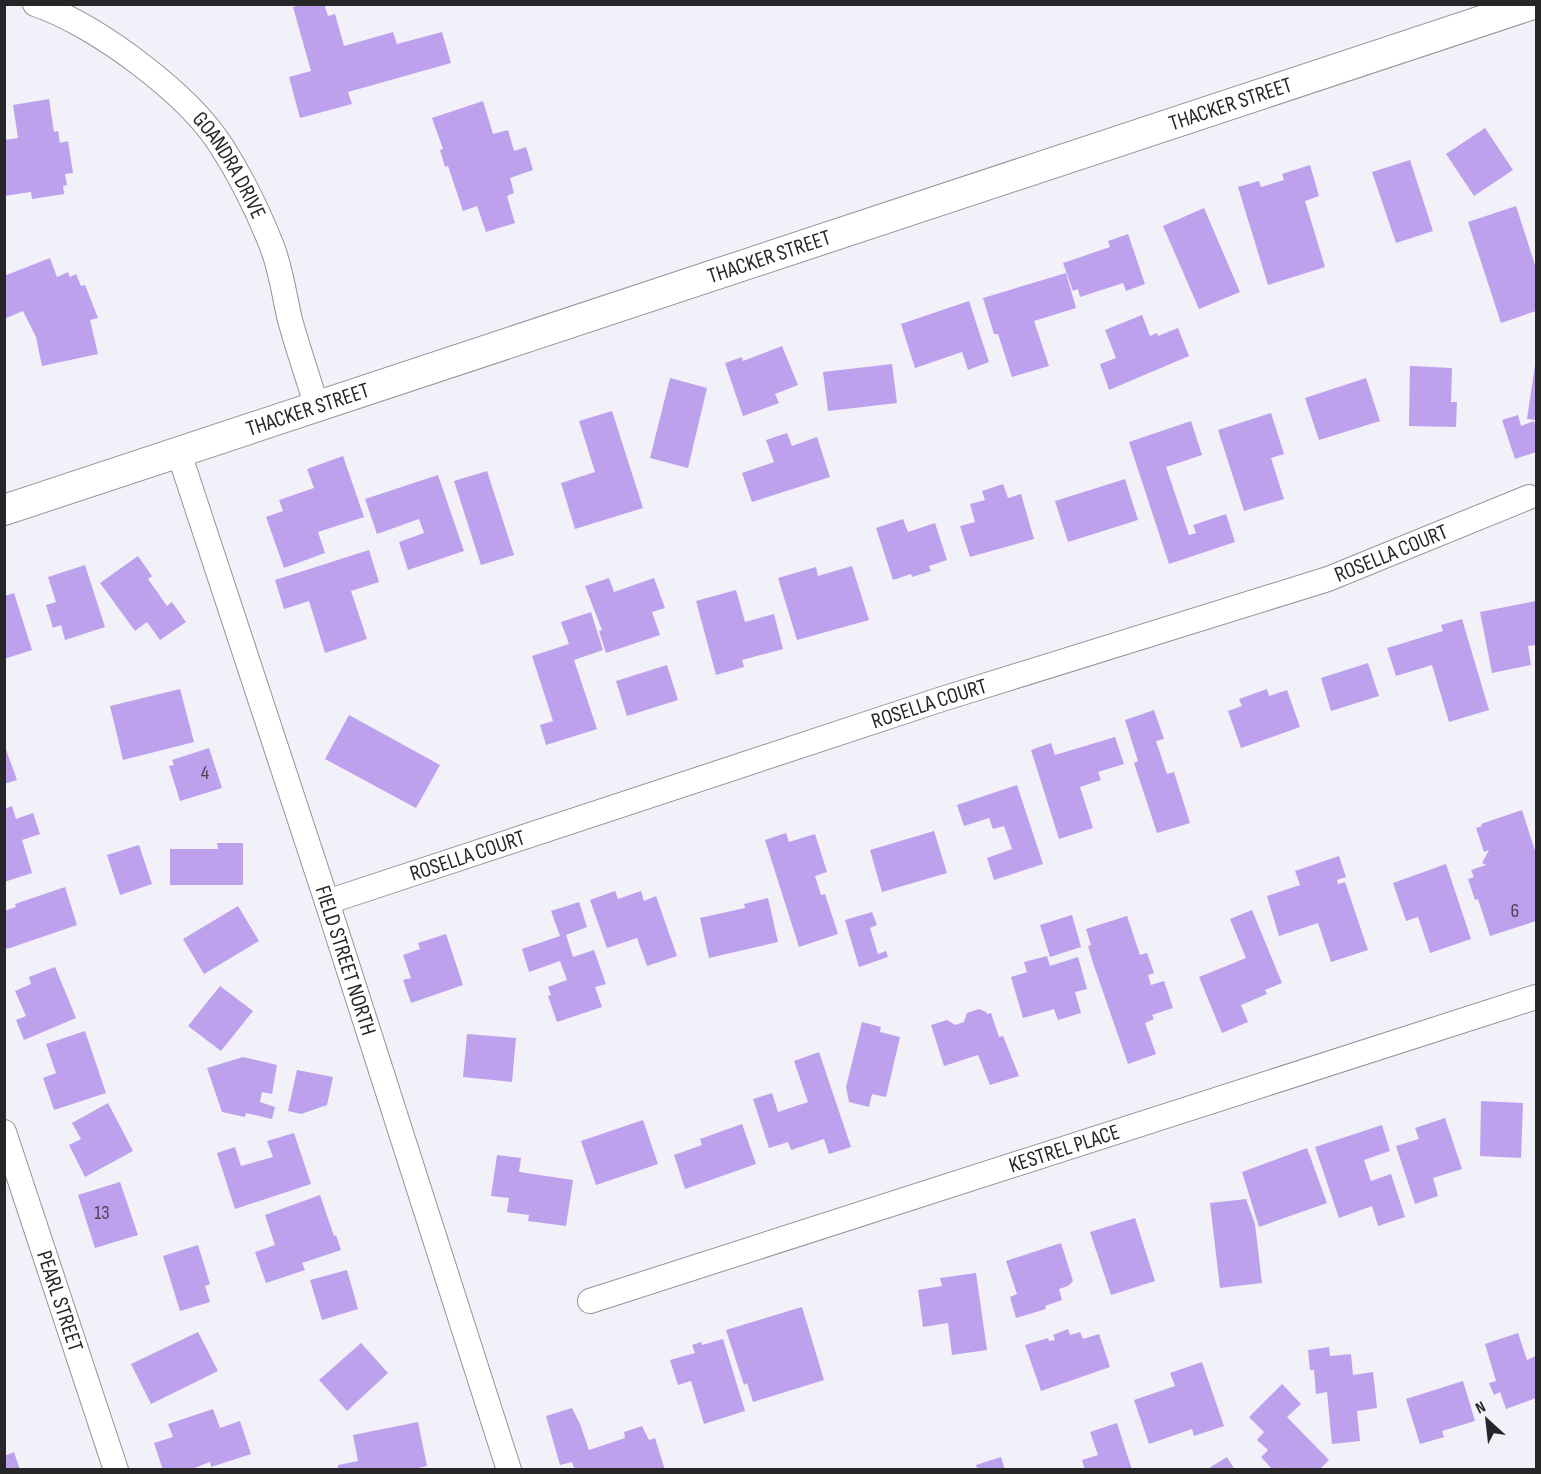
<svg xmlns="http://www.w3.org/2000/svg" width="1541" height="1474" viewBox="0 0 1541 1474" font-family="'Sofia Sans Condensed',sans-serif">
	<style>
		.building { fill: #bea1ed }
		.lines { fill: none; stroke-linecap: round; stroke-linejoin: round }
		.minor-casing { stroke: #96939a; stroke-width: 26 }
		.tertiary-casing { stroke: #96939a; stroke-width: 32 }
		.minor { stroke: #fff; stroke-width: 24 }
		.tertiary { stroke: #fff; stroke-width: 30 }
		.labels { text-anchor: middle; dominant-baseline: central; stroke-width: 4.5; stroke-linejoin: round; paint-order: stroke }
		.number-label { font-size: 20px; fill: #4c4459 }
		.street-label { font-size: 22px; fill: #262528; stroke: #f2f0f8 }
	</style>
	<rect width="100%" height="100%" fill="#f2f0f8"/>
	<!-- building -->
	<path class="building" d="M304,4H324L328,16L335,14L344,46L393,32L397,44L442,32L451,63L348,92L352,104L300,118L289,77L311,71L293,7Z
		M49,99L54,132L58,131L60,143L68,141L73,173L65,174L67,185L63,186L64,194L32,199L31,192L4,196V140L18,138L13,105Z
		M483,101L493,134L508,130L514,151L526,147L533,170L510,178L514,193L507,196L515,223L486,232L477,206L463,211L448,166L445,167L440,150L443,149L432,118Z
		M1485,128L1513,170L1474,196L1446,154Z
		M1410,160L1433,231L1396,243L1372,172Z
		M1310,165L1319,196L1305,201L1325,267L1268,285L1238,187L1259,181L1261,187L1284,180L1282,174Z
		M1516,206L1536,268V311L1501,323L1468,222Z
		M1204,208L1240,292L1199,309L1163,226Z
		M1128,234L1145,284L1126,291L1123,283L1080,297L1078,289L1073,291L1063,263L1110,247L1108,241Z
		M50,258L57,277L68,272L70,277L76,274L81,286L85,285L98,318L90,320L98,354L42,366L36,337L23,311L4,319V276Z
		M1066,273L1076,308L1034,321L1049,366L1012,377L998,334H994L983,298Z
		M969,301L989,362L968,370L962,352L915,368L901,324Z
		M1142,315L1150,336L1157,333L1158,336L1178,328L1189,356L1109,390L1100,364L1116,358L1105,330Z
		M782,346L798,385L775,394L779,403L743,416L725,363L742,357L743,361Z
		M892,364L897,403L828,411L823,372Z
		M1535,365L1536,366V420L1527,419Z
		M1410,366L1452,368L1451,402H1457L1456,427L1409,426Z
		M670,378L707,388L688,468L650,458Z
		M1366,378L1380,421L1319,440L1305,398Z
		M612,411L643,508L575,529L561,483L595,472L579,421Z
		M1271,413L1284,454L1271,458L1284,499L1244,511L1218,430Z
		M1518,415L1521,426L1534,421L1536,429V452L1515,459L1502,420Z
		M1191,421L1202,455L1166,467L1189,535L1196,533L1193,525L1226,514L1235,542L1169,564L1129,442Z
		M787,433L792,446L817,437L830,477L752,502L742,473L774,462L766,440Z
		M343,456L364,517L318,532L325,553L284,568L266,517L283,511L279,500L314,488L307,469Z
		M487,471L514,555L481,565L454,481Z
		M438,475L464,551L408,570L399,542L424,533L419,519L377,534L365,499Z
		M1125,479L1138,520L1068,542L1055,501Z
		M1003,484L1008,498L1021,494L1034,539L970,557L960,526L975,522L970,504L985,500L982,491Z
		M903,519L908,532L935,523L947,560L929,566L931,571L912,577L911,574L893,580L876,528Z
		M369,550L379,582L351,591L367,639L325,653L309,601L284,609L275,580Z
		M138,556L152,576L148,579L167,606L172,602L186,622L160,640L147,622L135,631L100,583Z
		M85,565L105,627L65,640L61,625L53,628L46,605L56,602L48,577Z
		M852,566L869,620L797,640L778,578L816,567L818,576Z
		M609,578L614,592L654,578L665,608L652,612L660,635L606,653L599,631L602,630L585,586Z
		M736,590L745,622L774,614L783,649L742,660L744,667L716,675L696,601Z
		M14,593L32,650L4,659V596Z
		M1536,601V645L1528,646L1531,665L1492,673L1480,612Z
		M591,612L603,650L574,660L597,729L546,745L540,725L553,721L532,656L569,644L561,622Z
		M1462,619L1489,710L1449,722L1432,665L1396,676L1387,648L1443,631L1441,625Z
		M1368,663L1379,696L1331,711L1321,678Z
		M667,665L678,700L627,716L616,681Z
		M180,689L194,742L123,760L110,706Z
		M1267,689L1269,696L1287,690L1300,727L1241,748L1228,711L1242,706L1239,699Z
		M1154,710L1164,739L1156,741L1167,774L1174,772L1190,823L1157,833L1134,763L1138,761L1125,720Z
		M349,715L440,765L416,808L325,759Z
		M1115,737L1124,764L1098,772L1101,780L1080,787L1093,828L1059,839L1031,750L1051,743L1055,755Z
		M4,744L17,780L4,784Z
		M209,748L222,788L180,801L169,766L174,765L172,760Z
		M1017,785L1043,864L994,880L987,858L1012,849L1004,826L993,829L989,818L964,826L957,805Z
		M12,806L16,819L33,813L40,834L22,840L32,873L4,882V809Z
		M1522,810L1536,854V921L1490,936L1478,899L1475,900L1468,879L1474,877L1471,870L1486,865L1482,863L1489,850L1484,852L1476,828L1482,826L1481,824Z
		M934,831L947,873L882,892L870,850Z
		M786,833L789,842L815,834L827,872L815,876L821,895L825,894L838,934L799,947L765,840Z
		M217,843H243V885H170V849H218Z
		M139,845L152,884L120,895L107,855Z
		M1339,856L1346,877L1337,880L1338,884L1345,882L1368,950L1331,962L1318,923L1279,936L1267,896L1300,885L1295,871Z
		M1446,864L1471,939L1430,953L1418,917L1406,921L1393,883Z
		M65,887L77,925L7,949L4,941V911L16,907L15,904Z
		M615,891L618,899L641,891L644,901L656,896L677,956L647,966L637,938L607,948L590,900Z
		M768,898L778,942L709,958L700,918L745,908L744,904Z
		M579,902L587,927L566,935L573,957L594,950L606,984L595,987L602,1007L557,1022L548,996L551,995L548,987L567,980L560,961L529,972L522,949L560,936L551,911Z
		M238,906L259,941L204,974L183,939Z
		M1252,910L1282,983L1265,990L1267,994L1241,1005L1248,1022L1222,1033L1199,977L1246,958L1230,919Z
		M872,912L877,925L870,928L878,954L886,951L888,957L859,967L845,920Z
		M1072,915L1081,947L1050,957L1040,925Z
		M1127,916L1140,955L1147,953L1154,973L1148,975L1151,985L1164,981L1173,1008L1152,1015L1154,1019L1145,1023L1156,1054L1128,1064L1093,963L1088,946L1091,945L1086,929Z
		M446,934L463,985L411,1003L403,980L411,978L403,955L420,949L418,943Z
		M1047,956L1050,966L1078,957L1087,989L1075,992L1081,1013L1058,1020L1054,1009L1023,1018L1011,977L1027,972L1024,962Z
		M55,967L76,1018L24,1040L16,1020L26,1016L15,991L31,984L29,977Z
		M220,986L253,1011L221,1051L188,1026Z
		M979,1009L986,1012L987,1014L991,1013L999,1037L1003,1036L1019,1076L990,1085L978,1055L944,1066L931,1025L947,1020L955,1025L964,1022L967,1013Z
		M862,1022L881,1027L880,1032L900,1037L886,1097L872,1094L869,1107L849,1102L846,1087Z
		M85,1031L106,1093L54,1110L43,1078L56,1073L46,1044Z
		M467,1034L516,1038L512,1082L463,1077Z
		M819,1052L851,1147L829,1154L824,1139L791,1150L788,1142L769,1148L753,1099L772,1093L778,1112L808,1102L794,1061Z
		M243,1057L277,1065L272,1094L262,1092L260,1102L275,1107L272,1119L246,1113L245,1117L222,1112L207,1068Z
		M297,1070L333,1077L327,1105L301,1114L288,1111Z
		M1481,1101L1523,1103L1521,1158L1480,1156Z
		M108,1103L133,1151L85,1177L69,1145L81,1139L72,1123Z
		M1445,1118L1462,1169L1433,1178L1438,1196L1415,1204L1396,1146L1419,1139L1415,1128Z
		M643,1120L658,1164L596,1185L581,1141Z
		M742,1124L756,1164L685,1189L674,1155L702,1145L700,1139Z
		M1382,1125L1390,1151L1364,1160L1371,1181L1391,1174L1405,1217L1378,1226L1372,1206L1339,1218L1315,1147Z
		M294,1133L311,1184L235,1209L217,1153L235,1147L241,1166L273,1157L267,1141Z
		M1307,1148L1327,1203L1259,1227L1242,1172Z
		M497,1155L521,1158L519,1172L573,1180L566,1226L528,1221L529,1215L507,1212L509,1198L491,1196Z
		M120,1182L138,1235L95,1248L78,1195Z
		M320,1195L334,1236L336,1235L341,1250L302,1263L305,1270L266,1283L255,1252L275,1245L265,1215Z
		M1246,1199L1255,1224L1262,1283L1220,1288L1210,1203Z
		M1135,1218L1155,1281L1111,1295L1090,1232Z
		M1061,1243L1073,1281L1068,1286L1059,1289L1062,1300L1045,1306L1046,1309L1016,1318L1010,1297L1017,1294L1006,1261Z
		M198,1245L210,1284L205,1286L210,1302L180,1311L163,1256Z
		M347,1270L358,1309L322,1320L310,1280Z
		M976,1273L987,1350L952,1355L948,1323L923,1327L918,1290L942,1286L940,1278Z
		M802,1307L824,1380L753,1402L747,1383L744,1385L726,1330Z
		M1068,1329L1070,1335L1080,1332L1083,1339L1099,1334L1110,1367L1041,1391L1025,1345L1048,1338L1049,1341L1055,1340L1053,1335Z
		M198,1332L218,1371L151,1404L131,1364Z
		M1518,1333L1527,1360L1536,1356V1398L1506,1409L1500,1392L1494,1395L1489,1383L1496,1381L1485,1344Z
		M723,1339L745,1411L704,1424L691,1381L678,1385L670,1360L695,1353L692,1345L701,1342L702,1345Z
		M361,1343L388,1373L347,1411L319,1380Z
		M1329,1347L1330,1356L1351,1354L1353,1375L1373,1372L1377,1408L1357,1411L1360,1441L1332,1444L1327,1392L1316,1394L1314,1370H1310L1308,1350Z
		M1202,1362L1224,1426L1194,1436L1192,1429L1149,1444L1134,1400L1175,1386L1170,1373Z
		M1463,1381L1475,1421L1442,1431L1444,1437L1420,1444L1406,1399Z
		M1282,1384L1301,1404L1287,1417L1329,1460L1319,1470H1285L1283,1467L1281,1470H1273L1261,1457L1268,1450L1257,1440L1264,1432L1249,1417Z
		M572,1408L580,1424L589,1450L625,1438L624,1432L642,1426L649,1440L655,1438L665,1470H575L572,1462L560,1465L546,1416Z
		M213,1409L220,1428L240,1421L251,1454L211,1467L210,1462L189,1470H163L154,1443L173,1437L168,1424Z
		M418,1422L427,1466L409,1470H338V1465L358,1461L353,1435Z
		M1117,1423L1132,1470H1085L1082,1460L1098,1455L1090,1432Z
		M14,1452L20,1470H4V1456Z
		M1001,1457L1005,1470H978L976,1465Z
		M1227,1457L1235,1470H1206Z"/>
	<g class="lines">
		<!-- minor casing -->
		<g class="minor-casing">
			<g id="minor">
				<path id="s1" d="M35,4C95,24 188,93 222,147C241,177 258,211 271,244C281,268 284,295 290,320C298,349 308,378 317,407"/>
				<path id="s2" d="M179,453L327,902L509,1470"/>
				<path id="s3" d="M327,902L939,700L1328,579L1529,497"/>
				<path id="s4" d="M4,1132L116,1470"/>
				<path id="s5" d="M590,1301L1536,997"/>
			</g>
		</g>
		<!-- tertiary casing -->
		<g class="tertiary-casing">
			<g id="tertiary">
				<path id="s6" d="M4,510L1533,4"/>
			</g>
		</g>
		<!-- minor -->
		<use href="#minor" class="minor"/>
		<!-- tertiary -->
		<use href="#tertiary" class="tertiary"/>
	</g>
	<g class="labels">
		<!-- number labels -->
		<g class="number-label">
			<text x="205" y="773">4</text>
			<text x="1515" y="911">6</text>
			<text x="102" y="1213">13</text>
		</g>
		<!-- street labels -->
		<g class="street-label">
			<text stroke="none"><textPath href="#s6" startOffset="1292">THACKER STREET</textPath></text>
			<text stroke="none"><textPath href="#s1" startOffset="258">GOANDRA DRIVE</textPath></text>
			<text stroke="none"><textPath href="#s6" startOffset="806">THACKER STREET</textPath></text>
			<text stroke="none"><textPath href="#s6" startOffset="320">THACKER STREET</textPath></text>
			<text stroke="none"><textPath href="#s3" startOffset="1120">ROSELLA COURT</textPath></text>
			<text stroke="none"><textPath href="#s3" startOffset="634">ROSELLA COURT</textPath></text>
			<text stroke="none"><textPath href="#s3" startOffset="148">ROSELLA COURT</textPath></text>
			<text stroke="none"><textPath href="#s2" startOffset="534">FIELD STREET NORTH</textPath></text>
			<text stroke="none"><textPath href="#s5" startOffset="498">KESTREL PLACE</textPath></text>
			<text stroke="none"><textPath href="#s4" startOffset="178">PEARL STREET</textPath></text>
		</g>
	</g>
	<!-- border -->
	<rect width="1541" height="1474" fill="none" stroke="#262528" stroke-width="12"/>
	<!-- north arrow -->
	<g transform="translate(1487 1420) rotate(333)" stroke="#f2f0f8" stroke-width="4.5" paint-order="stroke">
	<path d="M0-4.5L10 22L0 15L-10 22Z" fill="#262528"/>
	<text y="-9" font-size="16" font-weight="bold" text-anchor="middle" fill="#262528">N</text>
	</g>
</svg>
